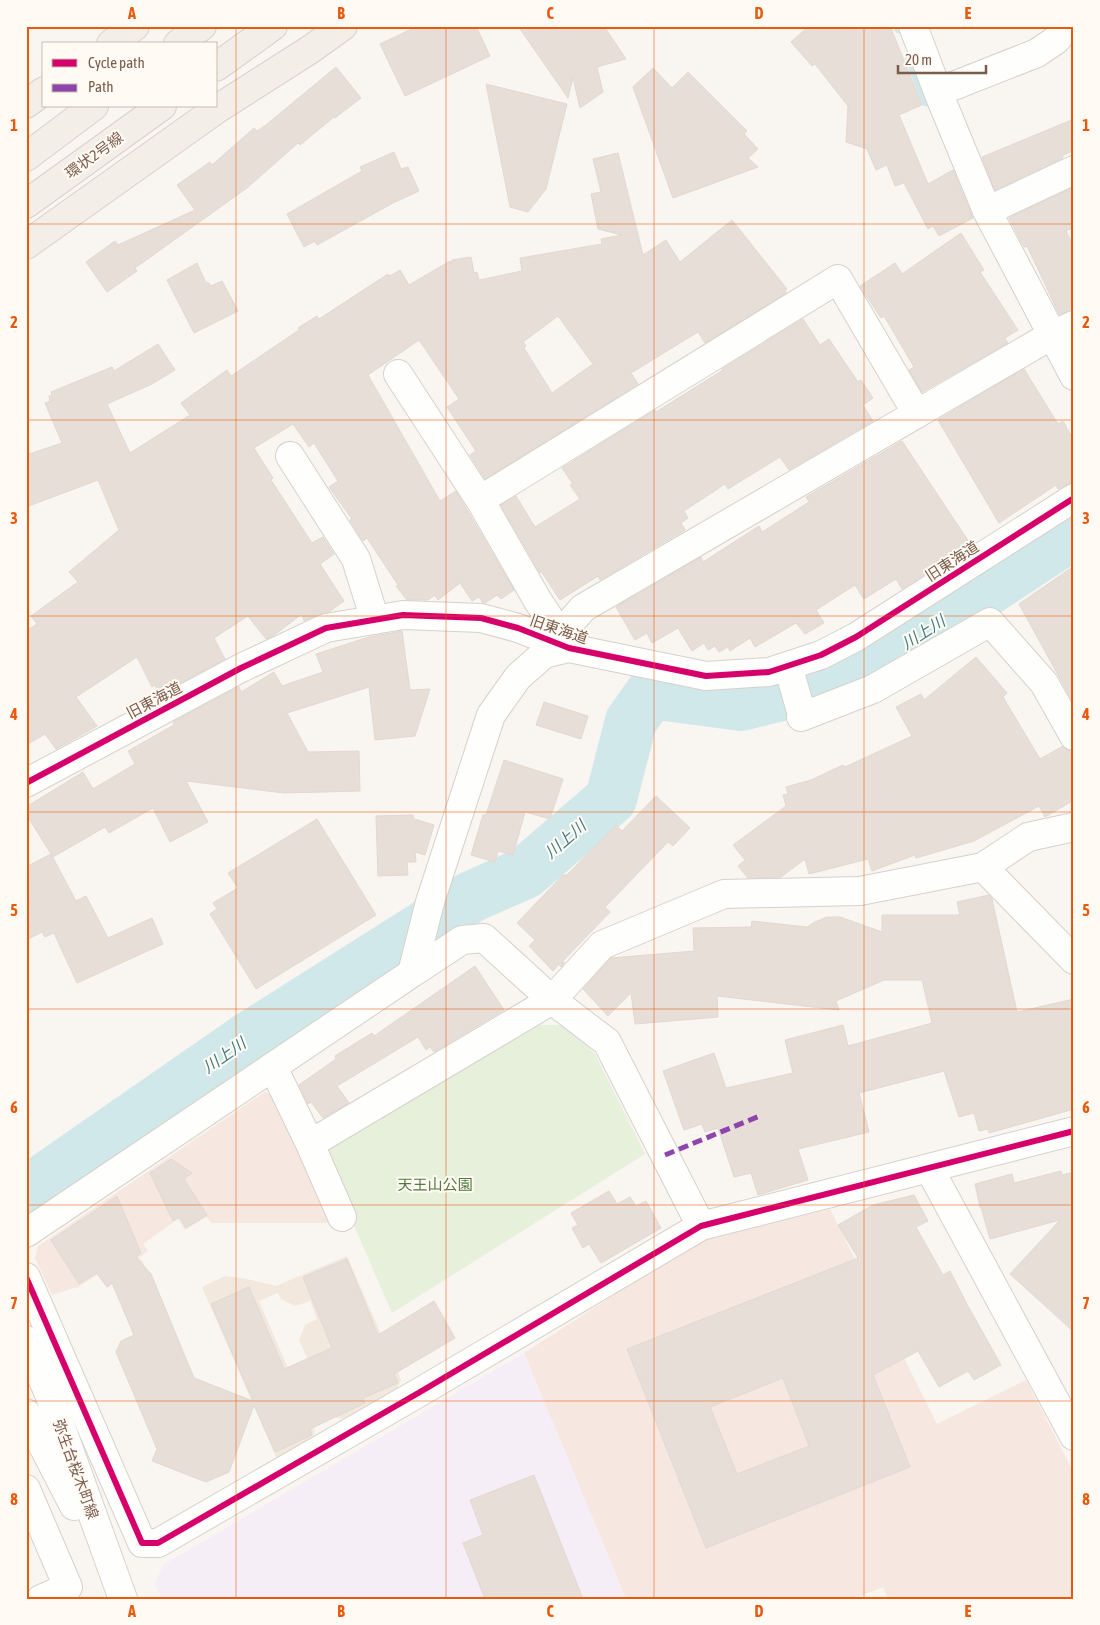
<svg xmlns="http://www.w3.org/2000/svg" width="1100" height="1625" viewBox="0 0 1100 1625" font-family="'Asap Condensed','Noto Sans JP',sans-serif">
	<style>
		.residential { fill: #f2e8de }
		.commercial { fill: #f6e8e1 }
		.education { fill: #f6eef6 }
		.green { fill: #e7f0db }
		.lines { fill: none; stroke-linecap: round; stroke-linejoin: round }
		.stream { stroke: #d0e8ea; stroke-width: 9 }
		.river { stroke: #d0e8ea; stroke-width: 52 }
		.building { fill: #e6ded7; stroke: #e2d8d2; fill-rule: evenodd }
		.street-casing { stroke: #d7d1cb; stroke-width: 30 }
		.secondary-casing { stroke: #d9d2cb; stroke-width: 30 }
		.primary-casing { stroke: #dad1cc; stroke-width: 30 }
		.street { stroke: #fefefd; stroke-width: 28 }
		.secondary { stroke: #fefefd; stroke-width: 28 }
		.primary { stroke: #f3eee8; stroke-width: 28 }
		.quiet { stroke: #8e44ad; stroke-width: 5; stroke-dasharray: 10 5; stroke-linecap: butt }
		.cycleway-casing { stroke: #fffaf3; stroke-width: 9 }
		.cycleway { stroke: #d6006c; stroke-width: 6 }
		.grid { fill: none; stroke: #e8590c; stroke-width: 1; stroke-opacity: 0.55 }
		.labels { text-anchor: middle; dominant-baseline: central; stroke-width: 4; stroke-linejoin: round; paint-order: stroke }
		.street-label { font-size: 15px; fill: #7a5c4d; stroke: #fffaf3 }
		.park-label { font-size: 15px; fill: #537a41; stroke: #fffaf3 }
		.water-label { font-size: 16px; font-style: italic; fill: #437c86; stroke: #fffaf3 }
		.neatline { fill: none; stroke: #e8590c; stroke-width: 2 }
		.grid-label { font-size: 16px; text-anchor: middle; font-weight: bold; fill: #e8590c }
	</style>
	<rect width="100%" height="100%" fill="#f9f5f0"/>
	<!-- residential -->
	<path class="residential" d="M347,1256L401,1380L394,1394L347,1420L334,1417L299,1340L305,1325L317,1319L310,1301L295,1306L281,1299L278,1293L259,1301L315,1431L312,1439L277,1459L202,1287L225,1276L247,1279L276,1286Z"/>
	<!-- commercial -->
	<path class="commercial" d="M265,1092L277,1097L334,1223H212L206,1217L185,1230L178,1219L143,1244L148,1251L139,1258L144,1263L107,1288L97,1275L78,1287L52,1295L35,1258L38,1246Z
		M830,1209L937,1424L1026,1380L1074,1473V1599H888L883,1587L853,1599H626L524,1353L696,1242Z"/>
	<!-- education -->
	<path class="education" d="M524,1353L626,1599H162L155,1584L163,1565Z"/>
	<!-- green -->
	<path class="green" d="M540,1025H560L576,1034L595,1054L645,1154L392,1313L326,1161L331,1145Z"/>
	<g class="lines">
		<!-- stream -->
		<path class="stream" d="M898,26L899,29
			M909,57L926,102"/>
		<!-- river -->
		<path class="river" d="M26,1192L248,1038L471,897L525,873L611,799L631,721L651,693L741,705L855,677L1074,533"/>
	</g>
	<!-- building -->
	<path class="building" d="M418,26H476L490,56L405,96L380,44Z
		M518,26H604L626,59L597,67L603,92L580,108L573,78L568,98Z
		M809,26H890L922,105L899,115L928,184L953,170L973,218L939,236L933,226L928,229L904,183L895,186L887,165L876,170L867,149L846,142L848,106L815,64L812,66L791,42Z
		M336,67L361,98L335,118L334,117L300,145L298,143L247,188L135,268L137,271L107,292L86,262L115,241L118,245L195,210L177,185L210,162L212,165L254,128L257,131L266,125Z
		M653,68L672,88L688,72L747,131L744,134L758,149L748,158L758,167L673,198L633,87Z
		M486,84L567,104L546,189L528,212L510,207Z
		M1074,119V150L1062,156L1063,158L995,190L982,157Z
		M394,152L401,169L408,167L419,191L393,203L317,245L315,241L304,247L287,214L362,171L360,167Z
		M618,153L643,255L666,240L680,262L732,220L787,289L785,290L786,293L705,343L698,332L631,373L638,384L485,479L470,455L476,451L447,407L459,399L419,340L368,375L440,501L456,491L514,590L501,599L497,595L485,603L482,602L479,597L472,601L460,583L438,600L435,595L428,600H407L396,586L398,585L367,538L363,541L350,520L352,519L329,487L338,481L314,443L309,447L293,424L254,448L273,478L271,480L312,543L323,537L334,554L320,564L344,601L329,612L319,614L304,621L302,614L273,636L266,639L248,616L214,638L225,659L159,694L155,685L152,687L137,657L76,697L97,726L56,749L45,734L26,745V631L37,624L31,616L78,582L69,572L119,530L98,480L26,507V455L62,443L45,403L50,401L49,396L52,395L51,392L112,367L114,371L158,344L175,370L152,384L107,404L130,453L190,415L181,403L227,370L231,376L299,330L298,328L317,316L319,319L388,274L390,276L400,270L409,285L450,261L451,265L452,260L471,257L474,273L477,272L479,280L522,271L520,258L602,244L601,239L622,235L598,229L591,194L601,192L593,159ZM558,316L593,364L552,393L524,348L526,346L523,342Z
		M1074,187V227L1066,231L1074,248V310L1059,314L1027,246L1024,247L1009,218Z
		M961,233L984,270L980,272L1018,330L1005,338L1008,343L922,392L909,370L914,367L884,316L881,318L860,286L895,263L902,274Z
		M197,263L206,283L208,282L211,286L222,281L238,311L194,333L167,280Z
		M803,319L820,345L829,339L858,382L861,380L873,398L863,405L873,421L789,470L780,457L728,489L725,484L684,511L688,518L681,523L685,530L600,580L598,576L560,600L541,571L540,573L501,505L516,496L535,527L580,499L570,485L573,484L562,468L655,410L656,412L723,370L722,369Z
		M1024,369L1058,424L1063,421L1074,441V481L1058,489L1056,485L999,523L938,420Z
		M902,441L971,545L931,569L932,570L902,589L896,579L864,599L855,585L816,610L824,623L805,634L796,623L755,647L750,638L730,651L728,647L719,652L715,646L708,650L704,643L692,651L678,628L652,643L647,633L635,640L616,607L701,557L703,562L759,526L762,532L809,502L806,497Z
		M1074,566V704L1019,604Z
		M402,631L410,690L430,689L415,736L375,740L369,687L287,713L308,752L359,751L360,791L284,793L186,781L208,822L170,842L153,808L109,833L105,827L53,857L26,814V807L83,772L93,789L135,764L128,751L174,725L173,722L239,687L241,692L274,672L282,686L323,672L316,654L369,637Z
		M976,657L1007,693L1003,697L1040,759L1063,746L1067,750L1074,752V800L1045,817L1039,806L974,841L916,858L915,855L872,871L868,859L809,874L805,859L781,877L748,878L738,866L745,860L733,845L786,806L783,795L788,794L786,787L811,780L843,765L845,767L912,736L896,707L921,694L924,700Z
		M544,702L588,716L581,739L536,725Z
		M504,760L563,779L550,819L525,812L513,855L498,851L495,862L471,855L483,815H486Z
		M656,796L690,828L673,846L668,842L605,907L610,912L561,963L565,962L561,967L559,964L553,971L529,946L535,940L517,923L563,875H567L616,825L622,831Z
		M413,815L414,819L434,825L425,855L415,852L416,862H407L408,875L378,876L376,816Z
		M317,819L376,915L256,989L210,914L217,909L213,903L238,888L228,873Z
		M51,854L76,901L86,896L108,938L152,918L163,944L77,983L54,933L45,937L42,932L26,940V867Z
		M989,895L992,899L1017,1012L1074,999V1109L989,1133L988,1129L979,1131L974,1113L959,1117L944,1071L859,1093L869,1132L798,1149L808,1180L758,1195L751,1173L734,1177L718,1128L705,1132L702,1124L684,1130L663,1071L714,1053L726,1088L793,1073L785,1040L843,1025L848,1046L932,1023L922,980H884L836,1001L839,1010L717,996L718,1017L635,1024L631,993L608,1016L583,989L611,958L694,951L693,928L751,927L752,921L807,927L815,922L827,917H840L882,932V915H960L957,902Z
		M475,966L504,1010L434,1052L430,1047L426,1050L418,1037L337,1086L349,1103L323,1118L311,1102L308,1104L299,1085L336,1059L335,1056L372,1033L374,1036Z
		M171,1159L192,1173L184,1179L207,1215L186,1228L179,1217L173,1221L150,1173Z
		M1061,1171L1062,1175L1074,1172V1332L1010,1274L1060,1220L990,1239L981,1207H980L975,1184L1012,1174L1014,1183Z
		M609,1191L617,1204L630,1197L636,1206L646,1201L661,1228L601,1263L589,1244L583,1248L572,1228L578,1225L571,1213Z
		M914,1195L928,1221L916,1227L943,1275L950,1271L969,1308L1001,1365L974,1380L968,1371L939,1387L918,1351L873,1375L910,1467L706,1548L627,1349L858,1258L838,1225L873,1205ZM783,1378L809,1446L737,1474L710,1407Z
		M117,1196L141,1253L136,1257L151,1274L194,1378L253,1401L211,1304L249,1287L284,1369L332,1348L303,1277L347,1259L378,1335L434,1301L455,1338L394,1374L398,1383L363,1398L365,1403L310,1429L312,1435L275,1452L254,1405L229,1472L206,1482L152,1461L157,1449L116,1352L121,1341L134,1335L112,1283L107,1287L97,1273L79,1284L51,1240Z
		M534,1475L583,1599H485L463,1543L483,1535L470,1500Z"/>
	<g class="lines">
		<!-- street casing -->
		<g class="street-casing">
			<path id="street" d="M913,26L938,92L987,211L1074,376
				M938,92L1037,53L1056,40L1068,26
				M987,211L1074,170
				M398,374L480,500
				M290,456L356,559L375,620
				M569,648L538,601L480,500L838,279L917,414
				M569,648V624L583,608L1052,335L1074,325
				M788,666L801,711
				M801,717L873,689L990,622L1044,683L1074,736
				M26,783L241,668L326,628L403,615L481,618L518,628L569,648L706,676L769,672L821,655L856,637L1074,498
				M983,867L1074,960
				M412,973L462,940L484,938L552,1000L607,1042L701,1226
				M273,1067L310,1144L342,1217
				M310,1144L552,1000L602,945L724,894L860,891L983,867L1028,837L1074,827
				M929,1168L1074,1436
				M26,1233L412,973L430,902L491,715L518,677L544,654L569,648
				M26,1277L142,1543H158L420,1392L701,1226L1074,1131
				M26,1489L68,1587L41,1599"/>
		</g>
		<!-- secondary casing -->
		<g class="secondary-casing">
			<path id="secondary" d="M26,1340L49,1394L123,1599
				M26,1413L74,1506"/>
		</g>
		<!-- primary casing -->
		<g class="primary-casing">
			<path id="primary" d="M111,44L135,26
				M178,44L202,26
				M216,67L273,26
				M26,104L44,91
				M26,157L94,106
				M26,204L162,106
				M26,245L217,109L311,49L343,26"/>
		</g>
		<!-- street -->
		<use href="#street" class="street"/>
		<!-- secondary -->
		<use href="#secondary" class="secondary"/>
		<!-- primary -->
		<use href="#primary" class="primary"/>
		<!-- quiet -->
		<path class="quiet" d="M665,1155L762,1115"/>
		<!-- cycleway casing -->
		<g class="cycleway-casing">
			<path id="cycleway" d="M26,783L241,668L326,628L403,615L481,618L518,628L569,648L706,676L769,672L821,655L856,637L1074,498
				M26,1277L142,1543H158L420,1392L701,1226L1074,1131"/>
		</g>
		<!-- cycleway -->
		<use href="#cycleway" class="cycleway"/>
	</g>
	<!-- grid -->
	<path class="grid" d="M236,26V1599M446,26V1599M654,26V1599M864,26V1599M26,224H1074M26,420H1074M26,616H1074M26,812H1074M26,1009H1074M26,1205H1074M26,1401H1074"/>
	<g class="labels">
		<!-- street labels -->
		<g class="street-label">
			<text transform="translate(94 155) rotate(-36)">環状2号線</text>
			<text transform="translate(952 561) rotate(-33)">旧東海道</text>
			<text transform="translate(559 629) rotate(19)">旧東海道</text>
			<text transform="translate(154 700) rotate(-28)">旧東海道</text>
			<text transform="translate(76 1469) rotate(70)">弥生台桜木町線</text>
		</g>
		<!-- park labels -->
		<g class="park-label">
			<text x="435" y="1184">天王山公園</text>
		</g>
		<!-- water labels -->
		<g class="water-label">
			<text transform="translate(923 632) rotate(-33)">川上川</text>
			<text transform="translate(565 839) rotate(-41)">川上川</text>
			<text transform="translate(224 1055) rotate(-35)">川上川</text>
		</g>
	</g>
	<!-- border -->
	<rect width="1100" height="1625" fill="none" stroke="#fffaf3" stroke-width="55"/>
	<!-- legend -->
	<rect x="42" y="42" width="175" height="65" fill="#fffaf3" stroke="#cabbb1"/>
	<rect x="52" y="59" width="25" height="8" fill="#d6006c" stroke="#cabbb1"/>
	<text x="88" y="68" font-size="15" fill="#7a5c4d">Cycle path</text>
	<rect x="52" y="84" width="25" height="8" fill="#8e44ad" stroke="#cabbb1"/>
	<text x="88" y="92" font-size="15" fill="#7a5c4d">Path</text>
	<!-- scale -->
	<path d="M898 65v8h88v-8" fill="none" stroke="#7a5c4d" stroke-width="2.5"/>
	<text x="905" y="65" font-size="15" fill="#7a5c4d" stroke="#fffaf3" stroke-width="4" paint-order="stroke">20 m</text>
	<rect x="28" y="28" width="1044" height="1570" class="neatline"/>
	<g class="grid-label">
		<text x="132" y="19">A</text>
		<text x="341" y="19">B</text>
		<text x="550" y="19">C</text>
		<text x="759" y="19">D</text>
		<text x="968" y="19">E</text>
		<text x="14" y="131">1</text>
		<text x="1086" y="131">1</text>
		<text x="14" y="328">2</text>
		<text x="1086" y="328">2</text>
		<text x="14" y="524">3</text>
		<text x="1086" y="524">3</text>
		<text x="14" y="720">4</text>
		<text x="1086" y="720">4</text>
		<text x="14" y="916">5</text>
		<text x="1086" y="916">5</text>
		<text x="14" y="1113">6</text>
		<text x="1086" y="1113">6</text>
		<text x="14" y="1309">7</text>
		<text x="1086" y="1309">7</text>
		<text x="14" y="1505">8</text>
		<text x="1086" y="1505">8</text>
		<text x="132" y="1617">A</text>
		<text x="341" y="1617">B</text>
		<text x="550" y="1617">C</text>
		<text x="759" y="1617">D</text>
		<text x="968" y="1617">E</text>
	</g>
</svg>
